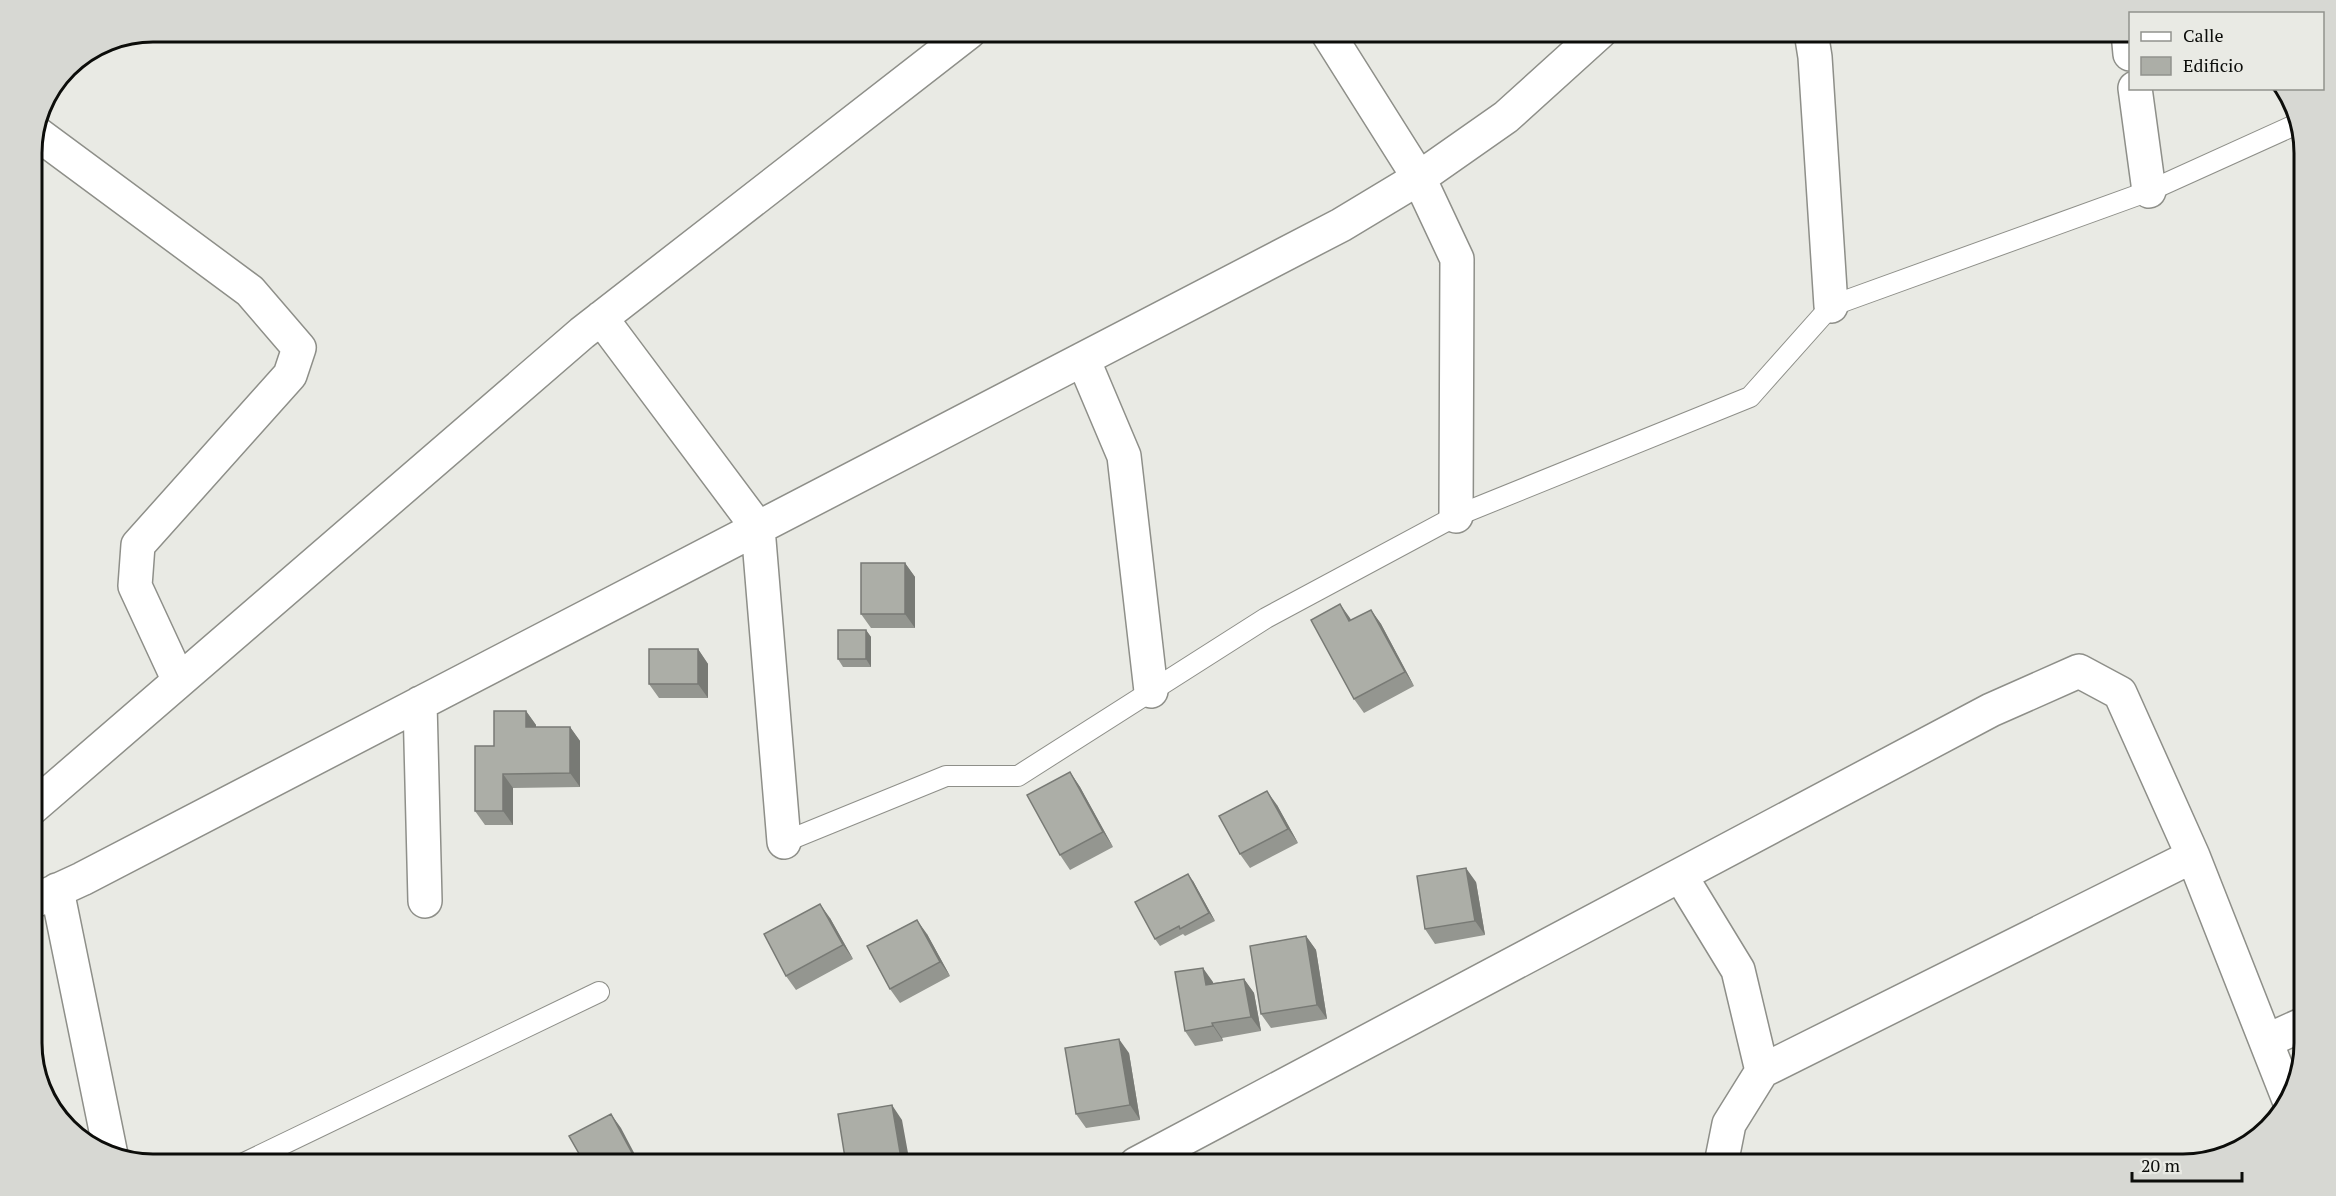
<svg xmlns="http://www.w3.org/2000/svg" width="2336" height="1196" viewBox="0 0 2336 1196" font-family="'PT Serif',serif">
	<style>
		.lines { fill: none; stroke-linecap: round; stroke-linejoin: round }
		.service-casing { stroke: #8e8f89; stroke-width: 22 }
		.minor-casing { stroke: #8e8f89; stroke-width: 36 }
		.service { stroke: #fff; stroke-width: 20 }
		.minor { stroke: #fff; stroke-width: 33 }
		.wall { fill: #949690 }
		.shaded-wall { fill: #787a75 }
		.building { fill: #acaea7; stroke: #787a75; stroke-width: 1.5 }
		.rim { fill: none; stroke: #0c0d0a; stroke-width: 3 }
	</style>
	<rect width="100%" height="100%" fill="#e9eae4"/>
	<g class="lines">
		<!-- service casing -->
		<g class="service-casing">
			<path id="service" d="M784,842L946,776H1018L1266,618L1456,516L1750,397L1831,306L2149,191L2297,124
				M242,1164L599,992"/>
		</g>
		<!-- minor casing -->
		<g class="minor-casing">
			<path id="minor" d="M1327,32L1419,178L1457,259L1456,516
				M1811,32L1815,57L1831,306
				M2128,32L2130,54
				M2135,88L2149,191
				M35,132L250,291L299,348L290,375L138,545L135,586L179,681
				M601,318L758,528L784,842
				M1083,359L1124,456L1151,691
				M420,703L425,901
				M32,808L582,333L969,32
				M1680,875L1738,970L1762,1071L1729,1124L1721,1164
				M57,890L111,1155
				M32,902L82,879L1341,225L1419,178L1506,117L1600,32
				M2266,1041L2304,1024
				M1762,1071L2193,856
				M1136,1164L1991,710L2079,671L2120,693L2193,856L2289,1100"/>
		</g>
		<!-- service -->
		<use href="#service" class="service"/>
		<!-- minor -->
		<use href="#minor" class="minor"/>
	</g>
	<!-- wall -->
	<path class="wall" d="M905,563L915,577V628H871L861,614Z
		M1371,610L1381,624L1414,686L1364,713L1354,699L1351,620Z
		M866,630L871,637V667H843L838,659Z
		M698,649L708,664V698H659L649,684Z
		M526,711L536,725V727H570L580,741V787L513,788V825H485L475,811L494,746Z
		M1070,772L1080,787L1113,847L1070,870L1060,855Z
		M1277,805L1298,843L1250,868L1240,854Z
		M1193,881L1215,921L1185,936L1183,934L1160,946L1155,939Z
		M1476,882L1485,935L1435,944L1425,929Z
		M830,918L853,959L796,990L786,976Z
		M927,934L950,976L900,1003L890,989Z
		M1306,936L1316,950L1327,1019L1271,1028L1261,1014Z
		M1244,979L1254,993L1261,1031L1222,1038L1223,1041L1195,1046L1185,1031L1213,982V983Z
		M1129,1053L1140,1120L1086,1128L1076,1114Z"/>
	<!-- shaded-wall -->
	<path class="shaded-wall" d="M905,563L915,577V628L905,614Z
		M1340,604L1350,618L1359,636L1349,621Z
		M1371,610L1381,624L1414,686L1405,672Z
		M866,630L871,637V667L866,659Z
		M698,649L708,664V698L698,684Z
		M526,711L536,725V741L526,727Z
		M570,727L580,741V787L570,773Z
		M1070,772L1080,787L1113,847L1103,832Z
		M503,774L513,788V825L503,811Z
		M1267,791L1277,805L1298,843L1288,829Z
		M1466,868L1476,882L1485,935L1475,921Z
		M1188,874L1193,881L1215,921L1209,913Z
		M820,904L830,918L853,959L843,945Z
		M917,920L927,934L950,976L940,962Z
		M1306,936L1316,950L1327,1019L1317,1005Z
		M1203,968L1213,982L1216,999L1206,985Z
		M1244,979L1254,993L1261,1031L1251,1017Z
		M1212,1023L1222,1038L1223,1041L1213,1026Z
		M1119,1039L1129,1053L1140,1120L1130,1105Z
		M892,1105L902,1120L910,1164H902Z
		M611,1114L621,1128L640,1164H638Z
		M1271,1156L1277,1164H1272Z"/>
	<!-- building -->
	<path class="building" d="M861,563H905V614H861Z
		M1340,604L1349,621L1371,610L1405,672L1354,699L1311,620Z
		M838,630H866V659H838Z
		M649,649H698V684H649Z
		M494,711H526V727H570V773L503,774V811H475V746H494Z
		M1070,772L1103,832L1060,855L1027,795Z
		M1267,791L1288,829L1240,854L1219,816Z
		M1466,868L1475,921L1425,929L1417,876Z
		M1188,874L1209,913L1180,929L1179,926L1155,939L1135,902Z
		M820,904L843,945L786,976L764,934Z
		M917,920L940,962L890,989L867,946Z
		M1306,936L1317,1005L1261,1014L1250,946Z
		M1203,968L1206,985L1244,979L1251,1017L1212,1023L1213,1026L1185,1031L1175,972Z
		M1119,1039L1130,1105L1076,1114L1065,1048Z
		M892,1105L902,1164H846L838,1114Z
		M611,1114L638,1164H585L569,1136Z
		M1271,1156L1272,1164H1219Z"/>
	<!-- crop -->
	<path d="M0 0H2336V1196H0ZM153 42H2183A111 111 0 0 1 2294 153V1043A111 111 0 0 1 2183 1154H153A111 111 0 0 1 42 1043V153A111 111 0 0 1 153 42Z" fill="#d7d8d3" fill-rule="evenodd"/>
	<path class="rim" d="M153 42H2183A111 111 0 0 1 2294 153V1043A111 111 0 0 1 2183 1154H153A111 111 0 0 1 42 1043V153A111 111 0 0 1 153 42Z"/>
	<!-- legend -->
	<rect x="2129" y="12" width="195" height="78" fill="#e9eae4" stroke="#91928d" stroke-width="1.5"/>
	<rect x="2141" y="32" width="30" height="9" fill="#ffffff" stroke="#91928d" stroke-width="1.5"/>
	<text x="2183" y="42" font-size="18" fill="#0c0d0a">Calle</text>
	<rect x="2141" y="57" width="30" height="18" fill="#acaea7" stroke="#91928d" stroke-width="1.5"/>
	<text x="2183" y="72" font-size="18" fill="#0c0d0a">Edificio</text>
	<!-- scale -->
	<path d="M2132 1172v9h110v-9" fill="none" stroke="#0c0d0a" stroke-width="3"/>
	<text x="2141" y="1172" font-size="18" fill="#0c0d0a" stroke="#e9eae4" stroke-width="4.5" paint-order="stroke">20 m</text>
</svg>
